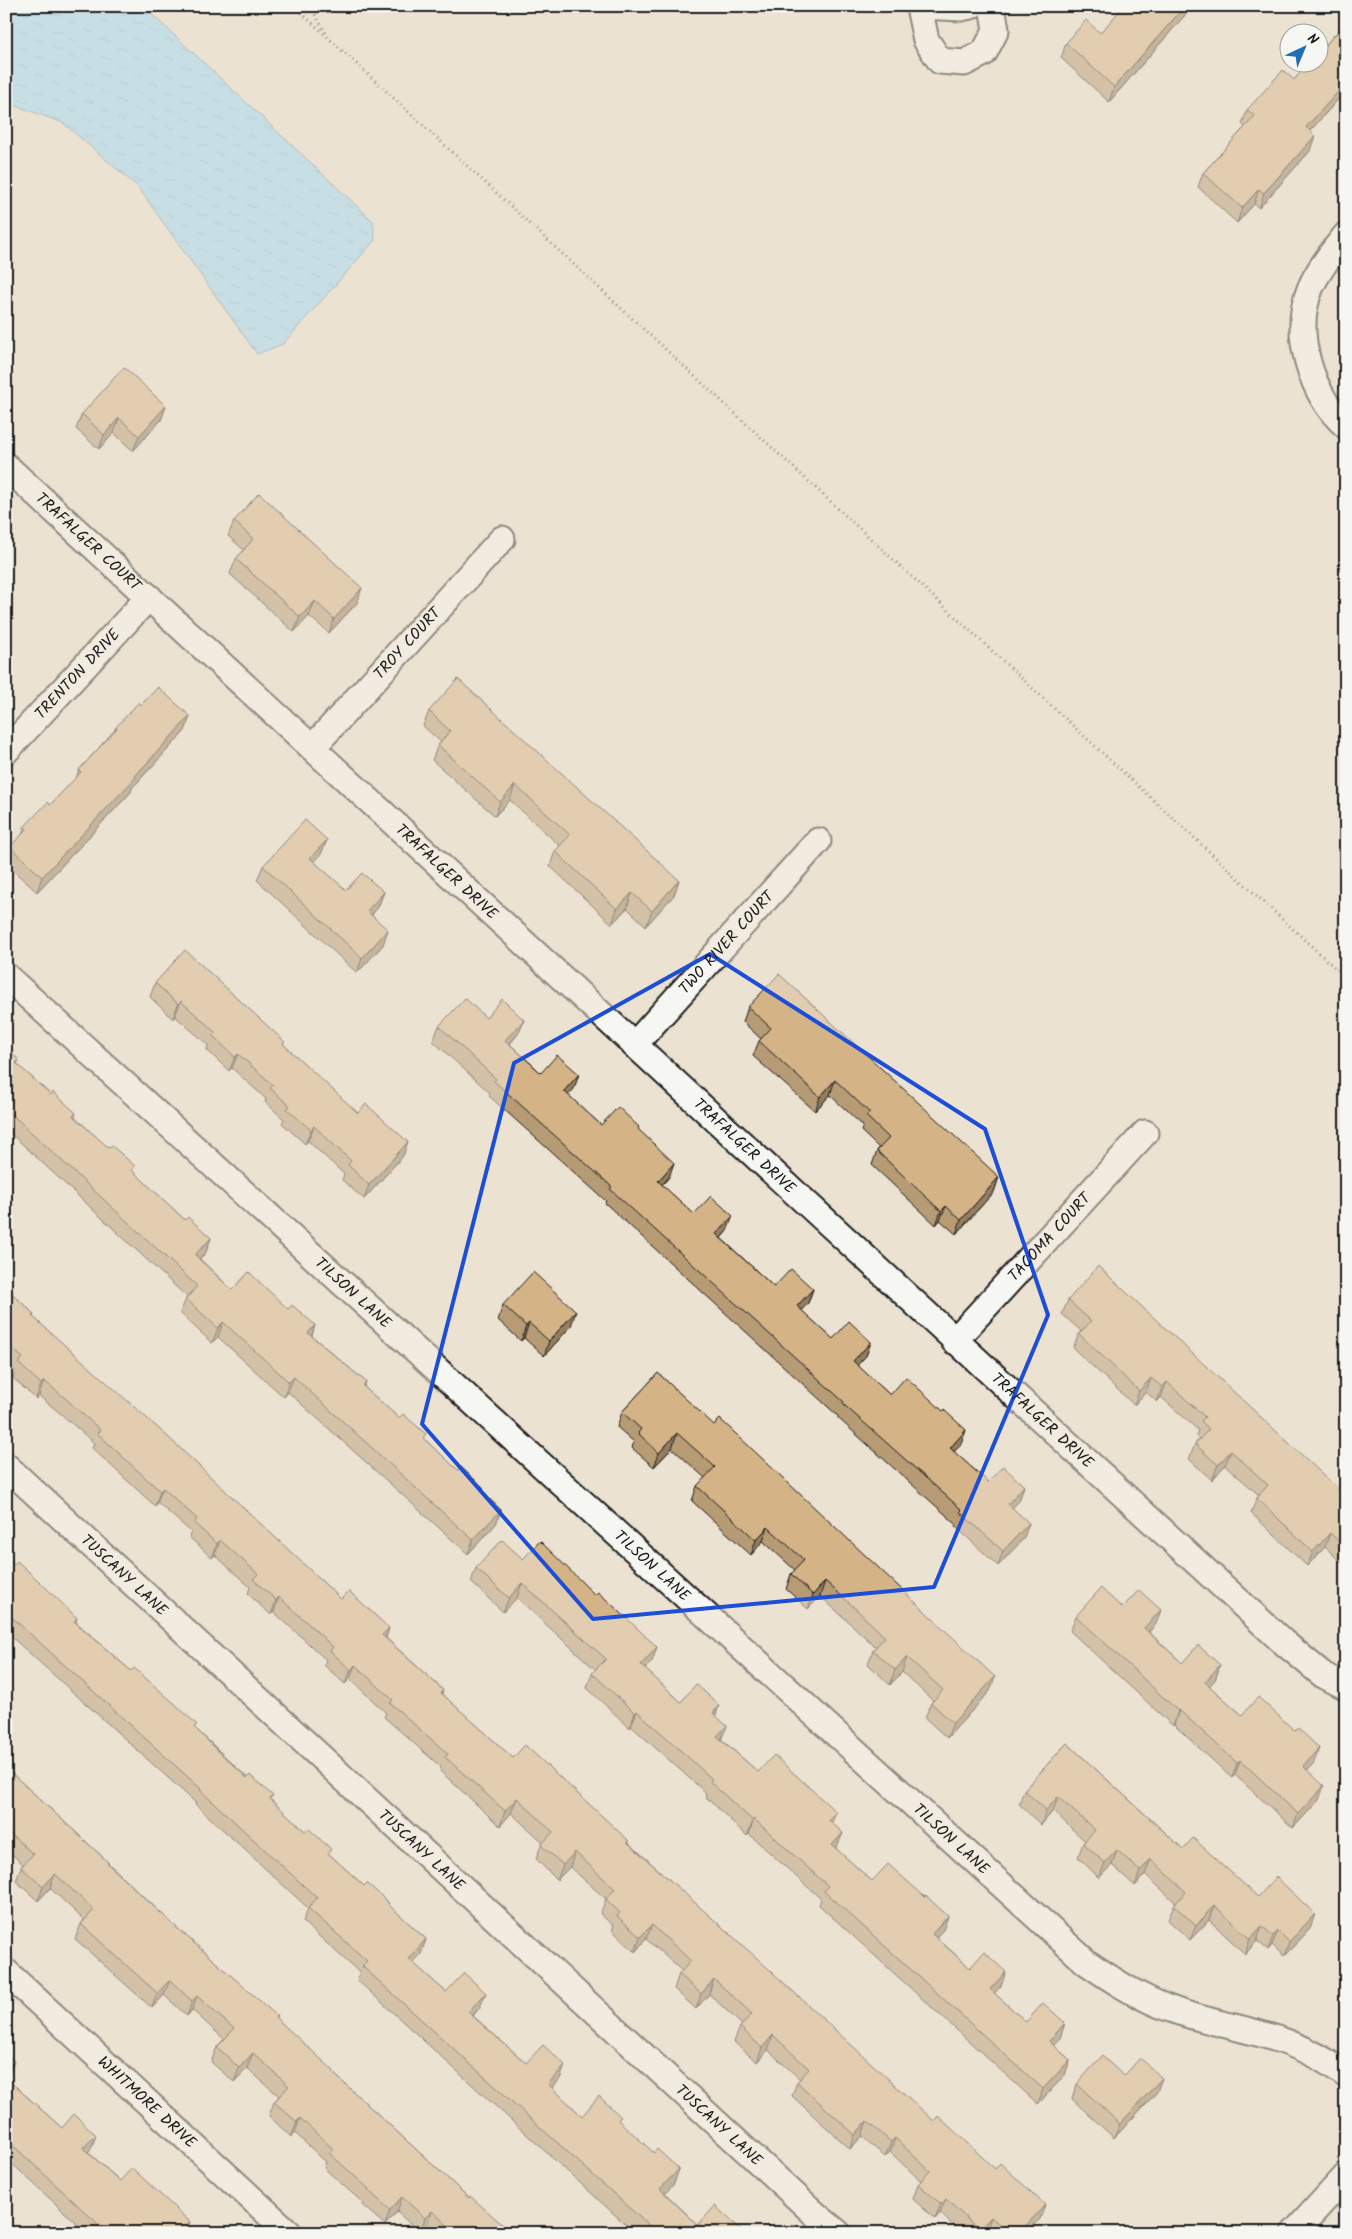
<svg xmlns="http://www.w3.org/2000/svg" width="1352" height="2239" viewBox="0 0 1352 2239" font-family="Kalam,sans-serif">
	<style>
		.water { fill: url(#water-ripples); stroke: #688ea2 }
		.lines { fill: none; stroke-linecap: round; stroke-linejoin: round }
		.minor-casing { stroke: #1c1c1c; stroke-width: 29 }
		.path { stroke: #1c1c1c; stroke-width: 3; stroke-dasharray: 1 4; stroke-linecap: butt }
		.minor { stroke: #f6f6f2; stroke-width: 25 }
		.wall { fill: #b69b74; stroke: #1c1c1c }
		.shaded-wall { fill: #947e5e; stroke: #1c1c1c }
		.building { fill: #d4b487; stroke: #1c1c1c }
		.marked { fill: none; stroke: #1d4ed8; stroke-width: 4; stroke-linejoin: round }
		.labels { text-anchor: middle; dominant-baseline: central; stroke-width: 5; stroke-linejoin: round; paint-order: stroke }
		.street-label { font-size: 16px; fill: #1c1c1c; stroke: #f6f6f2 }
	</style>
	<defs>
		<pattern id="water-ripples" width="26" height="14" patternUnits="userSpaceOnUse" patternTransform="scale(1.25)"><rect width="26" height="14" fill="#9adafb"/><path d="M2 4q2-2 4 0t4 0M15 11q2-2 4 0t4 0" fill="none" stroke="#84bad7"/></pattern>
	</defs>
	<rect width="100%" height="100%" fill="#ece2d2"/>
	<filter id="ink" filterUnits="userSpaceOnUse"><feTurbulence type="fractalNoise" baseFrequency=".02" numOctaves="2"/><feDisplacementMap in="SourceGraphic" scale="10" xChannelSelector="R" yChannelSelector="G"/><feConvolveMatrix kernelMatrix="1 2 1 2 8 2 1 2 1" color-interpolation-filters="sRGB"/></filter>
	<g filter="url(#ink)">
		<!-- water -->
		<path class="water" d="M6,6H143L373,221L375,240L283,344L257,354L138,187L63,123L6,102Z"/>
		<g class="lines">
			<!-- minor casing -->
			<g class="minor-casing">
				<g id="minor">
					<path d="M919,6L961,8L971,6"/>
					<path d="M919,7L926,40L940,61L964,63L984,53L996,30L992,6"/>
					<path d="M1346,235C1334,250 1317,271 1310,289C1292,333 1311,395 1346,426"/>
					<path id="s1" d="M6,466L1282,1641L1323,1675L1346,1687"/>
					<path id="s2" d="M313,747L502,539"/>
					<path id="s3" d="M6,751L149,597"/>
					<path id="s4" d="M6,976L1086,1962C1115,1982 1143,2000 1176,2011C1240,2032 1290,2032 1346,2075"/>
					<path id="s5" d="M634,1045L818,841"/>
					<path id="s6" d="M954,1341L1145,1133"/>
					<path id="s7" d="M6,1466L816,2215L838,2233"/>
					<path id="s8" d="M6,1972L289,2233"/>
					<path d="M1294,2233L1346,2176"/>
				</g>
			</g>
			<!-- path -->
			<path class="path" d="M294,6L1346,978
				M310,6L326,33"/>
			<!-- minor -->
			<use href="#minor" class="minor"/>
		</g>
		<!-- wall -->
		<path class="wall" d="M1193,6L1109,102L1061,58L1066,43Z
			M1346,14V97L1343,94L1310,131V151L1259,208L1254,204L1237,223L1198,187L1203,173L1245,127L1242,124L1247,110L1294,80L1344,24L1343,23Z
			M166,406L161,420L133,451L114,433L99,449L76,429L82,414Z
			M234,521L357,603L329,633L309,616L294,632L230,574L236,559L244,550L228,536Z
			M141,705L190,716L185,731L132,788L131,792L37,892L6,864V857L10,847L22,835L24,827L50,805L76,778L79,770L114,731L116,727Z
			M429,711L679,880L674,895L646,926L627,908L612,924L550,866L555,851L560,846L510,800L495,816L432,760L438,745L441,742L423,726Z
			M327,840L321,854L314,862L346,890L384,892L378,907L372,915L383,945L357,973L257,880L263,866Z
			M155,983L284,1045L403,1156L364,1199L342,1180L344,1174L308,1141L305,1144L282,1123L284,1119L265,1102L266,1099L232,1068L229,1071L207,1050L208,1045L175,1016L173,1019L150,997Z
			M748,1007L999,1177L994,1192L956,1234L940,1220L936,1225L872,1165L877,1151L879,1148L861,1131L863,1126L830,1095L815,1111L753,1056L759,1041L761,1039L743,1022Z
			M486,1018L524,1020L518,1034L510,1044L541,1073L574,1089L568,1095L601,1125L639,1130L669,1177L662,1185L694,1214L727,1231L721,1238L774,1287L813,1289L808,1303L801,1310L833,1339L871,1342L866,1356L857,1365L890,1395L943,1411L966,1430L961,1444L954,1452L988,1482L1024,1486L1019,1501L1012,1508L1024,1538L998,1566L955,1526L956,1524L838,1418V1416L605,1203L606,1201L489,1096L490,1093L433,1041L439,1026Z
			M6,1048L19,1060L17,1064L51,1095L76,1113L75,1117L185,1220L211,1238L206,1252L200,1259L232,1290L288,1309L315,1325L312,1336L366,1382L364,1387L399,1418L424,1439L501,1510L496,1524L468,1554L288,1392L284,1397L218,1337L212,1343L180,1313L186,1299L187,1297L6,1129Z
			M6,1288L34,1314L33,1317L341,1599L389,1628L386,1638L443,1690L442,1694L513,1758L628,1840V1842L1040,2219L1027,2233H987L986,2232L985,2233H961L940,2213L935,2219L913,2199L918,2184L921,2181L890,2152L885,2157L862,2136L850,2149L792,2096L797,2082L800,2079L768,2050L757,2062L734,2042L740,2027L742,2025L709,1994L696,2009L674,1989L679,1974L682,1971L646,1939L635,1952L612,1930L614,1926L600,1914L606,1899L570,1867L557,1880L536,1859L541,1845L543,1842L511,1813L500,1826L440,1771L441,1767L384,1717L386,1713L350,1679L345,1684L324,1665L326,1660L309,1644L274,1612L271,1615L248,1594L250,1587L215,1555L212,1558L189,1537L191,1532L157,1502L155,1506L131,1484L92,1448L94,1443L60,1413L39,1396L36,1399L13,1378L15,1371L6,1363Z
			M1068,1300L1346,1496V1567L1325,1547L1307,1566L1251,1513L1257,1498L1259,1495L1225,1465L1212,1480L1189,1459L1195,1444L1199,1439L1196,1436L1198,1430L1161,1397L1157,1402L1146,1392L1134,1405L1073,1348L1079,1334L1081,1331L1062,1314Z
			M503,1305L571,1326L544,1356L524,1338L521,1341L498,1320Z
			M658,1373L990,1691L947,1738L925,1718L931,1703L933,1701L902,1672L890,1685L868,1664L873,1650L876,1647L852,1625L820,1596L808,1609L786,1589L791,1574L795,1570L763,1541L751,1555L692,1501L697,1486L705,1478L672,1448L654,1467L632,1448L634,1442L617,1427L622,1412Z
			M6,1557L77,1618L76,1622L196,1729L272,1801L329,1854L364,1886L388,1905L426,1939L421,1954L413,1963L446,1992L480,2007L473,2016L526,2063L565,2065L560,2079L552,2088L582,2116L619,2122L674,2184L665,2193L698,2225L745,2233H635L357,1980L360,1973L303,1922L308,1908L195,1804L196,1803L6,1632Z
			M523,1559L652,1662L645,1669L681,1702L719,1705L716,1715L722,1740L758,1772L832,1823L837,1847L836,1849L872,1881L925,1897L948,1916L943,1930L936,1937L970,1968L1001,1986L994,1993L1026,2022L1065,2023L1060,2038L1053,2045L1070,2060L1065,2075L1038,2104L819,1905L821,1899L749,1834L747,1836L705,1796L706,1793L631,1726L630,1728L587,1688L592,1673L596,1670L517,1598L503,1612L471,1582L476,1568Z
			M1122,1608L1156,1624L1149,1632L1182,1663L1220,1665L1215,1680L1209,1686L1242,1715L1314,1763L1307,1770L1319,1800L1293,1828L1235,1775L1232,1778L1174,1725L1173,1726L1070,1631L1076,1616Z
			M1067,1743L1183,1849L1258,1897L1310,1929L1284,1956L1272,1945L1268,1950L1257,1941L1245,1954L1209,1920L1190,1940L1168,1920L1174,1905L1176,1903L1145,1874L1135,1886L1112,1865L1099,1878L1078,1857L1083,1843L1085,1841L1053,1811L1041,1825L1019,1804L1024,1790Z
			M6,1768L108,1862V1863L177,1928L276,2018L333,2073L469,2198L512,2233H435L427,2225L420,2233L397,2212L385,2225L362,2205L363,2203L324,2168L326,2162L295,2133L291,2137L269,2116L274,2102L279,2096L247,2068L234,2082L211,2062L217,2047L224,2039L192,2010L187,2016L164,1995L152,2008L75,1939L81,1924L84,1920L50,1888L38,1901L16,1881L21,1867L23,1864L6,1849Z
			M1346,1966V1983L1341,1979Z
			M6,2054L9,2076L6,2078L62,2128L96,2135L91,2149L88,2152L120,2181L190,2222L186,2233H87L6,2158Z
			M1124,2076L1157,2092L1114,2138L1072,2099L1077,2084Z"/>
		<!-- shaded-wall -->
		<path class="shaded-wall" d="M1185,6H1193L1109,102L1114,87Z
			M1346,83V88L1343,94L1300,142L1306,127Z
			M1315,136L1310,151L1259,208L1264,193Z
			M1259,189L1254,204L1237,223L1242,208Z
			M166,406L161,420L133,451L139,436Z
			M119,418L114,433L99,449L104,435Z
			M362,588L357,603L329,633L334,619Z
			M315,601L309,616L294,632L300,617Z
			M190,716L185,731L132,788L131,792L37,892L42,877Z
			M515,785L510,800L495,816L500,802Z
			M327,840L321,854L305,872L310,858Z
			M679,880L674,895L646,926L652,911Z
			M384,892L378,907L362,925L367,911Z
			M632,893L627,908L612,924L617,909Z
			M388,930L383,945L357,973L362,958Z
			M181,1001L175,1016L173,1019L178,1004Z
			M524,1020L518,1034L500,1054L505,1040Z
			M238,1054L232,1068L229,1071L235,1057Z
			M579,1074L574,1089L558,1106L564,1091Z
			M835,1080L830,1095L815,1111L820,1097Z
			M314,1126L308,1141L305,1144L311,1130Z
			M408,1142L403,1156L364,1199L369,1185Z
			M674,1163L669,1177L652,1196L658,1181Z
			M999,1177L994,1192L956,1234L961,1220Z
			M946,1206L940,1220L936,1225L941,1211Z
			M733,1216L727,1231L711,1249L716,1234Z
			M211,1238L206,1252L190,1270L195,1255Z
			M813,1289L808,1303L792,1321L797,1306Z
			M576,1311L571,1326L544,1356L549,1341Z
			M223,1322L218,1337L212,1343L218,1328Z
			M529,1323L524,1338L521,1341L526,1326Z
			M315,1325L310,1340L308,1333Z
			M871,1342L866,1356L847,1376L853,1361Z
			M294,1377L288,1392L284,1397L289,1382Z
			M1151,1378L1146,1392L1134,1405L1139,1391Z
			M44,1381L39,1396L36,1399L41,1384Z
			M1167,1382L1161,1397L1157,1402L1162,1387Z
			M966,1430L961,1444L945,1462L950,1448Z
			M677,1433L672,1448L654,1467L659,1453Z
			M1231,1451L1225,1465L1212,1480L1218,1465Z
			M1024,1486L1019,1501L1002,1519L1008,1504Z
			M163,1488L157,1502L155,1506L160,1491Z
			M501,1510L496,1524L468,1554L473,1540Z
			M1029,1523L1024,1538L998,1566L1003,1551Z
			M768,1527L763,1541L751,1555L756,1540Z
			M1330,1533L1325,1547L1307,1566L1313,1552Z
			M220,1540L215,1555L212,1558L217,1544Z
			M825,1581L820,1596L808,1609L813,1595Z
			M522,1583L517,1598L503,1612L509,1598Z
			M279,1597L274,1612L271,1615L276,1600Z
			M1161,1610L1156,1624L1139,1643L1144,1628Z
			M389,1628L384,1642L382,1635Z
			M657,1647L652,1662L635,1679L641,1665Z
			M907,1657L902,1672L890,1685L895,1670Z
			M355,1665L350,1679L345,1684L351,1670Z
			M1220,1665L1215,1680L1199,1697L1205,1682Z
			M995,1677L990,1691L947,1738L953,1723Z
			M719,1705L714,1720L713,1713Z
			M1179,1710L1174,1725L1173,1726L1178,1711Z
			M637,1711L631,1726L630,1728L635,1713Z
			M727,1726L721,1740L717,1736Z
			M1319,1748L1314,1763L1297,1781L1303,1766Z
			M1240,1760L1235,1775L1232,1778L1237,1763Z
			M1324,1786L1319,1800L1293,1828L1298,1814Z
			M1058,1797L1053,1811L1041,1825L1046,1810Z
			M517,1798L511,1813L500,1826L505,1811Z
			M836,1812L830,1827L829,1820Z
			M754,1819L749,1834L747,1836L753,1821Z
			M843,1833L837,1847L827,1860L832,1845Z
			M1117,1850L1112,1865L1099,1878L1105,1863Z
			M575,1852L570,1867L557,1880L563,1865Z
			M1151,1859L1145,1874L1135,1886L1140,1871Z
			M55,1874L50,1888L38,1901L43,1887Z
			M1214,1905L1209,1920L1190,1940L1196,1926Z
			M1315,1914L1310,1929L1284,1956L1289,1942Z
			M948,1916L943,1930L926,1948L932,1934Z
			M652,1925L646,1939L635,1952L640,1937Z
			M1262,1926L1257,1941L1245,1954L1250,1939Z
			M1278,1931L1272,1945L1268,1950L1273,1936Z
			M426,1939L421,1954L404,1973L409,1959Z
			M1006,1972L1001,1986L985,2004L990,1989Z
			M714,1979L709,1994L696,2009L701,1994Z
			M170,1980L164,1995L152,2008L157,1993Z
			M486,1993L480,2007L463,2026L468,2012Z
			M197,1996L192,2010L187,2016L192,2001Z
			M1065,2023L1060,2038L1044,2055L1049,2041Z
			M773,2035L768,2050L757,2062L762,2048Z
			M253,2053L247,2068L234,2082L239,2068Z
			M1070,2060L1065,2075L1038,2104L1043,2089Z
			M14,2061L9,2076L6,2078V2070Z
			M565,2065L560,2079L542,2098L548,2084Z
			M1162,2078L1157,2092L1114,2138L1120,2124Z
			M300,2118L295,2133L291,2137L297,2122Z
			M867,2121L862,2136L850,2149L855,2135Z
			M96,2135L91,2149L78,2163L83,2148Z
			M895,2138L890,2152L885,2157L891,2142Z
			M679,2169L674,2184L655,2204L660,2189Z
			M402,2197L397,2212L385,2225L390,2210Z
			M946,2199L940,2213L935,2219L941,2204Z
			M1045,2205L1040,2219L1027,2233H1019Z
			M432,2211L427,2225L420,2233L425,2218Z
			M991,2217L986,2232L985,2233H978L979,2230Z
			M190,2222L186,2233H180Z"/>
		<!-- building -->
		<path class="building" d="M1124,6H1185L1114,87L1066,43L1086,20L1100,33Z
			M1346,23V83L1306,127L1315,136L1264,193L1259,189L1242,208L1203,173L1255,116L1247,110L1283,70L1294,80L1309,62H1320V51Z
			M124,367L166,406L139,436L119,418L104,435L82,414Z
			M259,493L362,588L334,619L315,601L300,617L236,559L253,539L234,521Z
			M458,679L679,880L652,911L632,893L617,909L555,851L570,835L515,785L500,802L438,745L450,731L429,711Z
			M158,687L190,716L135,776L136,777L42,877L10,847L27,829L24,827L48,802L50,805L81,772L79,770L117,728L116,727L139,702L141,705Z
			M305,820L327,840L310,858L346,890L362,873L384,892L367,911L388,930L362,958L263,866Z
			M185,950L285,1042L283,1044L358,1113L366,1104L408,1142L369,1185L348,1165L351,1161L314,1126L311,1130L287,1109L290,1106L270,1088L273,1085L238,1054L235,1057L212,1035L215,1032L181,1001L178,1004L155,983Z
			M779,974L999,1177L961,1220L946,1206L941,1211L877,1151L889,1138L866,1116L870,1113L835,1080L820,1097L759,1041L771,1028L748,1007Z
			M465,998L486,1018L502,999L524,1020L505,1040L541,1073L557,1055L579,1074L564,1091L601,1125L618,1107L639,1127L638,1129L674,1163L658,1181L694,1214L711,1196L733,1216L716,1234L774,1287L791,1269L813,1289L797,1306L833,1339L849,1321L871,1342L853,1361L890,1395L906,1377L943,1411L944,1410L966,1430L950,1448L988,1482L1003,1466L1024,1486L1008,1504L1029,1523L1003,1551L960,1512L962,1510L843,1404L844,1402L610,1189L612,1187L494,1081L496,1079L439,1026Z
			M6,1048L19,1060L16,1063L51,1095L53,1092L76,1113L73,1116L109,1148L112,1146L135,1166L132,1170L185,1220L188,1217L211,1238L195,1255L232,1290L249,1272L288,1309L292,1305L315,1325L308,1333L366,1382L363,1386L399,1418L403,1414L426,1434L423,1438L458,1470L461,1467L484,1488L481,1491L501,1510L473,1540L294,1377L289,1382L223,1322L218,1328L186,1299L197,1286L6,1109Z
			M1098,1266L1346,1496V1548L1330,1533L1313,1552L1257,1498L1268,1485L1231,1451L1218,1465L1195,1444L1209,1429L1201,1421L1205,1417L1167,1382L1162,1387L1151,1378L1139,1391L1079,1334L1091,1321L1068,1300Z
			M533,1272L576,1311L549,1341L529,1323L526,1326L503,1305Z
			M6,1288L34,1314L32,1316L167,1436L341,1599L349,1591L389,1628L382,1635L443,1690L441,1693L513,1758L525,1745L628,1840L627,1842L759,1960L934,2121L938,2116L995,2169L1000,2163L1045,2205L1019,2233H1009L991,2217L979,2230L946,2199L941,2204L918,2184L930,2171L895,2138L891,2142L867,2121L855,2135L797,2082L809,2069L773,2035L762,2048L740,2027L752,2014L714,1979L701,1994L679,1974L691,1961L652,1925L640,1937L617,1916L620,1913L606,1899L615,1889L575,1852L563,1865L541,1845L553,1832L517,1798L505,1811L445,1757L448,1754L390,1703L393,1700L355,1665L351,1670L330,1651L333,1647L314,1629L279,1597L276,1600L253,1579L258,1574L220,1540L217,1544L194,1523L197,1519L163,1488L160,1491L137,1470L97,1433L100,1430L65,1398L44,1381L41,1384L18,1363L23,1358L6,1343Z
			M658,1373L714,1425L720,1419L995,1677L953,1723L931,1703L943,1690L907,1657L895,1670L873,1650L885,1637L857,1610L825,1581L813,1595L791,1574L804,1560L768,1527L756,1540L697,1486L715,1467L677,1433L659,1453L638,1433L641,1429L622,1412Z
			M502,1540L523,1559L540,1541L595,1595L598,1592L621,1613L657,1647L641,1665L681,1702L696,1684L719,1705L713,1713L727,1726L717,1736L758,1772L774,1755L836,1812L829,1820L843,1833L832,1845L872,1881L888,1864L925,1897L926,1896L948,1916L932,1934L970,1968L984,1952L1006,1972L990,1989L1026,2022L1043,2003L1065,2023L1049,2041L1070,2060L1043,2089L824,1891L828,1886L754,1819L753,1821L710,1782L712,1779L637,1711L635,1713L592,1673L606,1659L522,1583L509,1598L476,1568Z
			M6,1557L14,1565L17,1561L40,1582L77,1618L74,1621L131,1671L134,1668L174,1703L197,1725L194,1727L213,1746L247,1778L250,1775L273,1796L270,1799L305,1831L308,1828L331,1849L328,1853L364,1886L367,1883L389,1903L388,1904L426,1939L409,1959L446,1992L464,1973L486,1993L468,2012L526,2063L543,2045L565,2065L548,2084L582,2116L599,2096L621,2117L618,2120L654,2153L657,2149L679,2169L660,2189L698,2225L715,2206L745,2233H655L656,2232L362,1966L367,1961L308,1908L317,1898L200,1790L201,1789L6,1612Z
			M1101,1588L1122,1608L1139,1590L1161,1610L1144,1628L1182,1663L1198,1645L1220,1665L1205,1682L1242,1715L1258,1697L1295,1731L1298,1728L1319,1748L1303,1766L1324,1786L1298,1814L1240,1760L1237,1763L1179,1710L1178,1711L1076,1616Z
			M1067,1743L1183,1849L1193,1838L1258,1897L1276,1877L1315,1914L1289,1942L1278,1931L1273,1936L1262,1926L1250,1939L1214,1905L1196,1926L1174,1905L1186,1892L1151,1859L1140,1871L1117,1850L1105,1863L1083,1843L1095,1830L1058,1797L1046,1810L1024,1790Z
			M6,1768L108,1862L107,1863L177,1928L277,2016L275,2017L334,2071L333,2073L469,2198L470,2196L512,2233H456L432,2211L425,2218L402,2197L390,2210L368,2190L369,2189L329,2153L333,2149L300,2118L297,2122L274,2102L289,2086L253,2053L239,2068L217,2047L234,2029L197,1996L192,2001L170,1980L157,1993L81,1924L94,1910L55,1874L43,1887L21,1867L33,1854L6,1830Z
			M6,2054L14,2061L6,2070Z
			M1102,2056L1124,2076L1140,2058L1162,2078L1120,2124L1077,2084Z
			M6,2078L62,2128L74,2114L96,2135L83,2148L120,2181L132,2168L190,2222L180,2233H108L6,2139Z"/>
	</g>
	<!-- marked area -->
	<path d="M0 0H1352V2239H0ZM710,954L985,1129L1048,1315L934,1587L593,1619L422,1424L514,1063Z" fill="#ece2d2" fill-opacity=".55" fill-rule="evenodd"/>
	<path class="marked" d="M710,954L985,1129L1048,1315L934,1587L593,1619L422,1424L514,1063Z"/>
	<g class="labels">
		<!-- street labels -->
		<g class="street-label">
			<text stroke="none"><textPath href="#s1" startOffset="112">TRAFALGER COURT</textPath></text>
			<text stroke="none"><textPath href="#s2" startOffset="140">TROY COURT</textPath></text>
			<text stroke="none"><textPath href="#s3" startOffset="105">TRENTON DRIVE</textPath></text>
			<text stroke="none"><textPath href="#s1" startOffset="599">TRAFALGER DRIVE</textPath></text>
			<text stroke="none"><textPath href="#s5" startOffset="138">TWO RIVER COURT</textPath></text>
			<text stroke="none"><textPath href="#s1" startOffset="1004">TRAFALGER DRIVE</textPath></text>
			<text stroke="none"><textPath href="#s6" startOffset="141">TACOMA COURT</textPath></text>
			<text stroke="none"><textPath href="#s4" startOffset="470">TILSON LANE</textPath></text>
			<text stroke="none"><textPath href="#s1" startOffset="1409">TRAFALGER DRIVE</textPath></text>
			<text stroke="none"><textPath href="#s4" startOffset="875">TILSON LANE</textPath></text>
			<text stroke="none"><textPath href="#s7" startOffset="161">TUSCANY LANE</textPath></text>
			<text stroke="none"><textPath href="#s4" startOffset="1280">TILSON LANE</textPath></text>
			<text stroke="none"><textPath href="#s7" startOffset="566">TUSCANY LANE</textPath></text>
			<text stroke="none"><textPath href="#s8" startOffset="192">WHITMORE DRIVE</textPath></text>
			<text stroke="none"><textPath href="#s7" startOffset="971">TUSCANY LANE</textPath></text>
		</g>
	</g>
	<!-- margin -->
	<rect width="1352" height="2239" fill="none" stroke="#f6f6f2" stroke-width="25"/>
	<rect x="12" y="12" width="1327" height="2214" fill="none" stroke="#1c1c1c" stroke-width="2" filter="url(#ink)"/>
	<!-- north arrow -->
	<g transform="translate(1304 48) rotate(44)"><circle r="24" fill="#f6f6f2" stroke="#9f9f9c"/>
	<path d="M0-4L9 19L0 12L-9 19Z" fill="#1f6fb2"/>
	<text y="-8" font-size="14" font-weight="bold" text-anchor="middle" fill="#1c1c1c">N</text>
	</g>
</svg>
